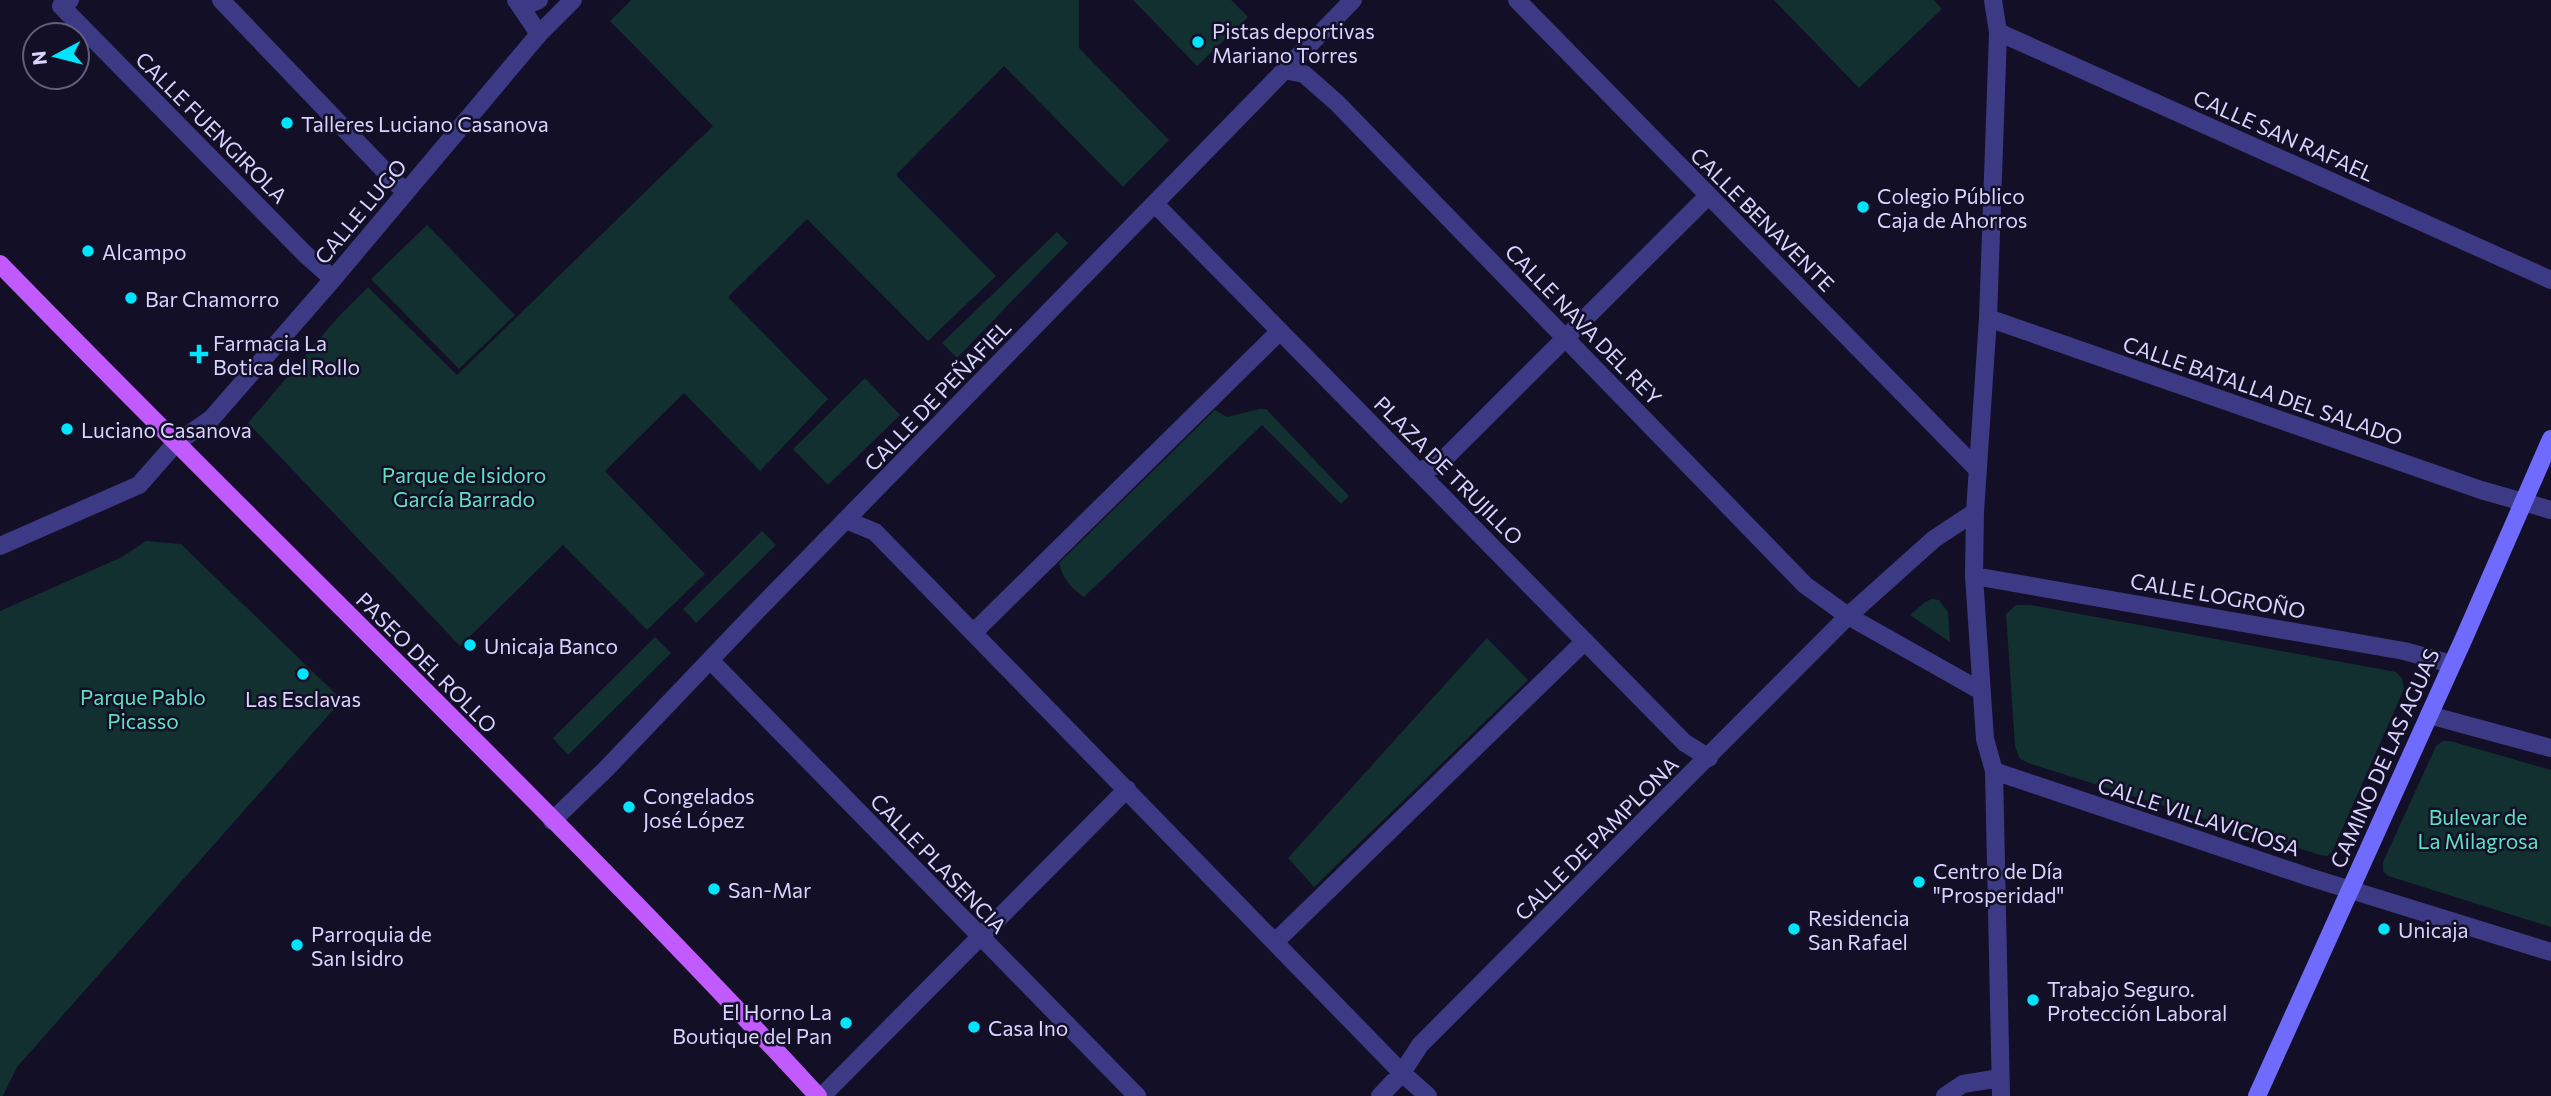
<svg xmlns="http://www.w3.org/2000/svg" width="2551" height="1096" viewBox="0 0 2551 1096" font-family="Commissioner,sans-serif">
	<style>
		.green { fill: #12302f }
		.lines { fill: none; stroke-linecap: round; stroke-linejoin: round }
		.street { stroke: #3d3a85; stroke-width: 18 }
		.secondary { stroke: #6f6bff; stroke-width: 18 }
		.primary { stroke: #c25bff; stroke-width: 18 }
		.poi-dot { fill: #00e5ff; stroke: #130f26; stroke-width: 2.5 }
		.labels { text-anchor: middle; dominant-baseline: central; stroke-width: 5; stroke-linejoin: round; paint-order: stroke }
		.poi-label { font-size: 21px; fill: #d9d4ff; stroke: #130f26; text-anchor: start }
		.street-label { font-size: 21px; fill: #d9d4ff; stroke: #130f26 }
		.park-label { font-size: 21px; fill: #5fe0c0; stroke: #130f26 }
	</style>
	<rect width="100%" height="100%" fill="#130f26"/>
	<!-- green -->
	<path class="green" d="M631,0H1079V48L1169,140L1123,187L1004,66L896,175L996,276L928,341L807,219L728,297L828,399L760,471L684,393L605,471L705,574L647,630L563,545L460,646L248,423L339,316L368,287L457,375L713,126L610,21Z
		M1133,0H1231L1248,17L1197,66Z
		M1774,0H1934L1942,9L1859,88Z
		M427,225L515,315L459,369L371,279Z
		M1057,232L1068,243L957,358L942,343Z
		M865,378L900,415L828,485L793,449Z
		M1259,409H1266L1349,496L1341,504L1262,425L1084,597C1070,587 1063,579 1059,563L1215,410L1227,417Z
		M762,531L776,545L696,623L683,609Z
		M146,541L181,544L342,700L17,1067L3,1096H0V611L122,557Z
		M1932,599L1939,600L1948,612L1950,642L1910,615L1925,602Z
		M2016,605H2030L2396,672L2402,678L2404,689L2332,852L2327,856L2320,855L2031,764L2020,759L2015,746L2006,614Z
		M655,637L671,653L568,755L553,738Z
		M1487,638L1528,680L1314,887L1288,858Z
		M2443,741H2450L2551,770V927L2388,876L2383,871V862L2436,746Z"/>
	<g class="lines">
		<!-- street -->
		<path class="street" d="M70,0L61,6L305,254L333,279
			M221,0L405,192
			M516,0L539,34
			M1517,0L1977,469
			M1993,0L1998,32L1996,91L1988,318L1975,512L1974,576L1985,739L1994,771L2001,1096
			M521,7L539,0
			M1998,32L2551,280
			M1284,70L1304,74L1337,103L1805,585L1848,616L1981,691
			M1155,204L1674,732L1685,743L1709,758
			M1988,318L2481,490L2551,510
			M1417,471L1438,465L1708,196
			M846,520L875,532L1402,1073L1428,1096
			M0,546L139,485L175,444L212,418L333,279L539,34L573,0
			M1974,576L2404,651L2452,664
			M973,633L1280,331
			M710,660L1137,1096
			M2429,715L2551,748
			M1994,771L2309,877L2551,952
			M552,821L607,768L750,618L1353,0
			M1275,942L1585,641
			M822,1096L1127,789
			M1380,1096L1402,1073L1420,1045L1848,616L1934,539L1975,512
			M1945,1096L1963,1084L2000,1078"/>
		<!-- secondary -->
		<path class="secondary" d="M2257,1096L2464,638L2551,439"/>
		<!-- primary -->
		<path class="primary" d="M0,264C271,543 554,810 818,1096"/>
	</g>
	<!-- markers -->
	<g class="poi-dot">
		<circle cx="1198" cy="42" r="7"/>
		<circle cx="287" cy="123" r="7"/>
		<circle cx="1863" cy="207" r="7"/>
		<circle cx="88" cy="251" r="7"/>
		<circle cx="131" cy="298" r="7"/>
		<path d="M195.5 343.5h7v7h7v7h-7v7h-7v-7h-7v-7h7z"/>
		<circle cx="67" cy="429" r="7"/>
		<circle cx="470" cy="645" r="7"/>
		<circle cx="303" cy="674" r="7"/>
		<circle cx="629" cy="807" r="7"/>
		<circle cx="1919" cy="882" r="7"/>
		<circle cx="714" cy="889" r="7"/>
		<circle cx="1794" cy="929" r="7"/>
		<circle cx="2384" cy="929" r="7"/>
		<circle cx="297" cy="945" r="7"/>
		<circle cx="2033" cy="1000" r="7"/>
		<circle cx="846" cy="1023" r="7"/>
		<circle cx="974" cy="1027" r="7"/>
	</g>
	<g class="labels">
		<!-- poi labels -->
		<g class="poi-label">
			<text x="1212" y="30">Pistas deportivas<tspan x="1212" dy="24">Mariano Torres</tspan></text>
			<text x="301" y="123">Talleres Luciano Casanova</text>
			<text x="1877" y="195">Colegio Público<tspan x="1877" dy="24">Caja de Ahorros</tspan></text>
			<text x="102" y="251">Alcampo</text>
			<text x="145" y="298">Bar Chamorro</text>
			<text x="213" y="342">Farmacia La<tspan x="213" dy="24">Botica del Rollo</tspan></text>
			<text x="81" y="429">Luciano Casanova</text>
			<text x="484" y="645">Unicaja Banco</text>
			<text x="303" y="698" text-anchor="middle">Las Esclavas</text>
			<text x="643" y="795">Congelados<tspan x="643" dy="24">José López</tspan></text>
			<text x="1933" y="870">Centro de Día<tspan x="1933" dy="24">"Prosperidad"</tspan></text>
			<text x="728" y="889">San-Mar</text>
			<text x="1808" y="917">Residencia<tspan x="1808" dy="24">San Rafael</tspan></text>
			<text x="2398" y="929">Unicaja</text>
			<text x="311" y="933">Parroquia de<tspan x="311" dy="24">San Isidro</tspan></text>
			<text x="2047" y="988">Trabajo Seguro.<tspan x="2047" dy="24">Protección Laboral</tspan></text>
			<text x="832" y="1011" text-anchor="end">El Horno La<tspan x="832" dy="24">Boutique del Pan</tspan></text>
			<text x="988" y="1027">Casa Ino</text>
		</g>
		<!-- street labels -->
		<g class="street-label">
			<text transform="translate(212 127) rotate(45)">CALLE FUENGIROLA</text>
			<text transform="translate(2284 135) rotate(24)">CALLE SAN RAFAEL</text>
			<text transform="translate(360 211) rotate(-50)">CALLE LUGO</text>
			<text transform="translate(1763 219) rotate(45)">CALLE BENAVENTE</text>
			<text transform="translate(1584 324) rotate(46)">CALLE NAVA DEL REY</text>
			<text transform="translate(2263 390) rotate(19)">CALLE BATALLA DEL SALADO</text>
			<text transform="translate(937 395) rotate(-46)">CALLE DE PEÑAFIEL</text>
			<text transform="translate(1449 470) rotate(45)">PLAZA DE TRUJILLO</text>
			<text transform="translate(2218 595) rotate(10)">CALLE LOGROÑO</text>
			<text transform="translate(427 662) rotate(45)">PASEO DEL ROLLO</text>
			<text transform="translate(2384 758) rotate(-66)">CAMINO DE LAS AGUAS</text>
			<text transform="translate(2199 816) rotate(18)">CALLE VILLAVICIOSA</text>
			<text transform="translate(1596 838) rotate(-45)">CALLE DE PAMPLONA</text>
			<text transform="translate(939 863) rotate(46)">CALLE PLASENCIA</text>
		</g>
		<!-- park labels -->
		<g class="park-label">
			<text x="464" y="474">Parque de Isidoro<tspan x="464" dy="24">García Barrado</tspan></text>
			<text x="143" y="696">Parque Pablo<tspan x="143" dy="24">Picasso</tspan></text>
			<text x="2478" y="816">Bulevar de<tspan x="2478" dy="24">La Milagrosa</tspan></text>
		</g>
	</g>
	<!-- north arrow -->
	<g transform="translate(56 56) rotate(263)"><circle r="33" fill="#130f26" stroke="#625e7d" stroke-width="2"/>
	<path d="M0-5L12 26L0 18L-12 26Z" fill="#00e5ff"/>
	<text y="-10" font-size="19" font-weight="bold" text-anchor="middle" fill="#d9d4ff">N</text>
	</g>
</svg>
